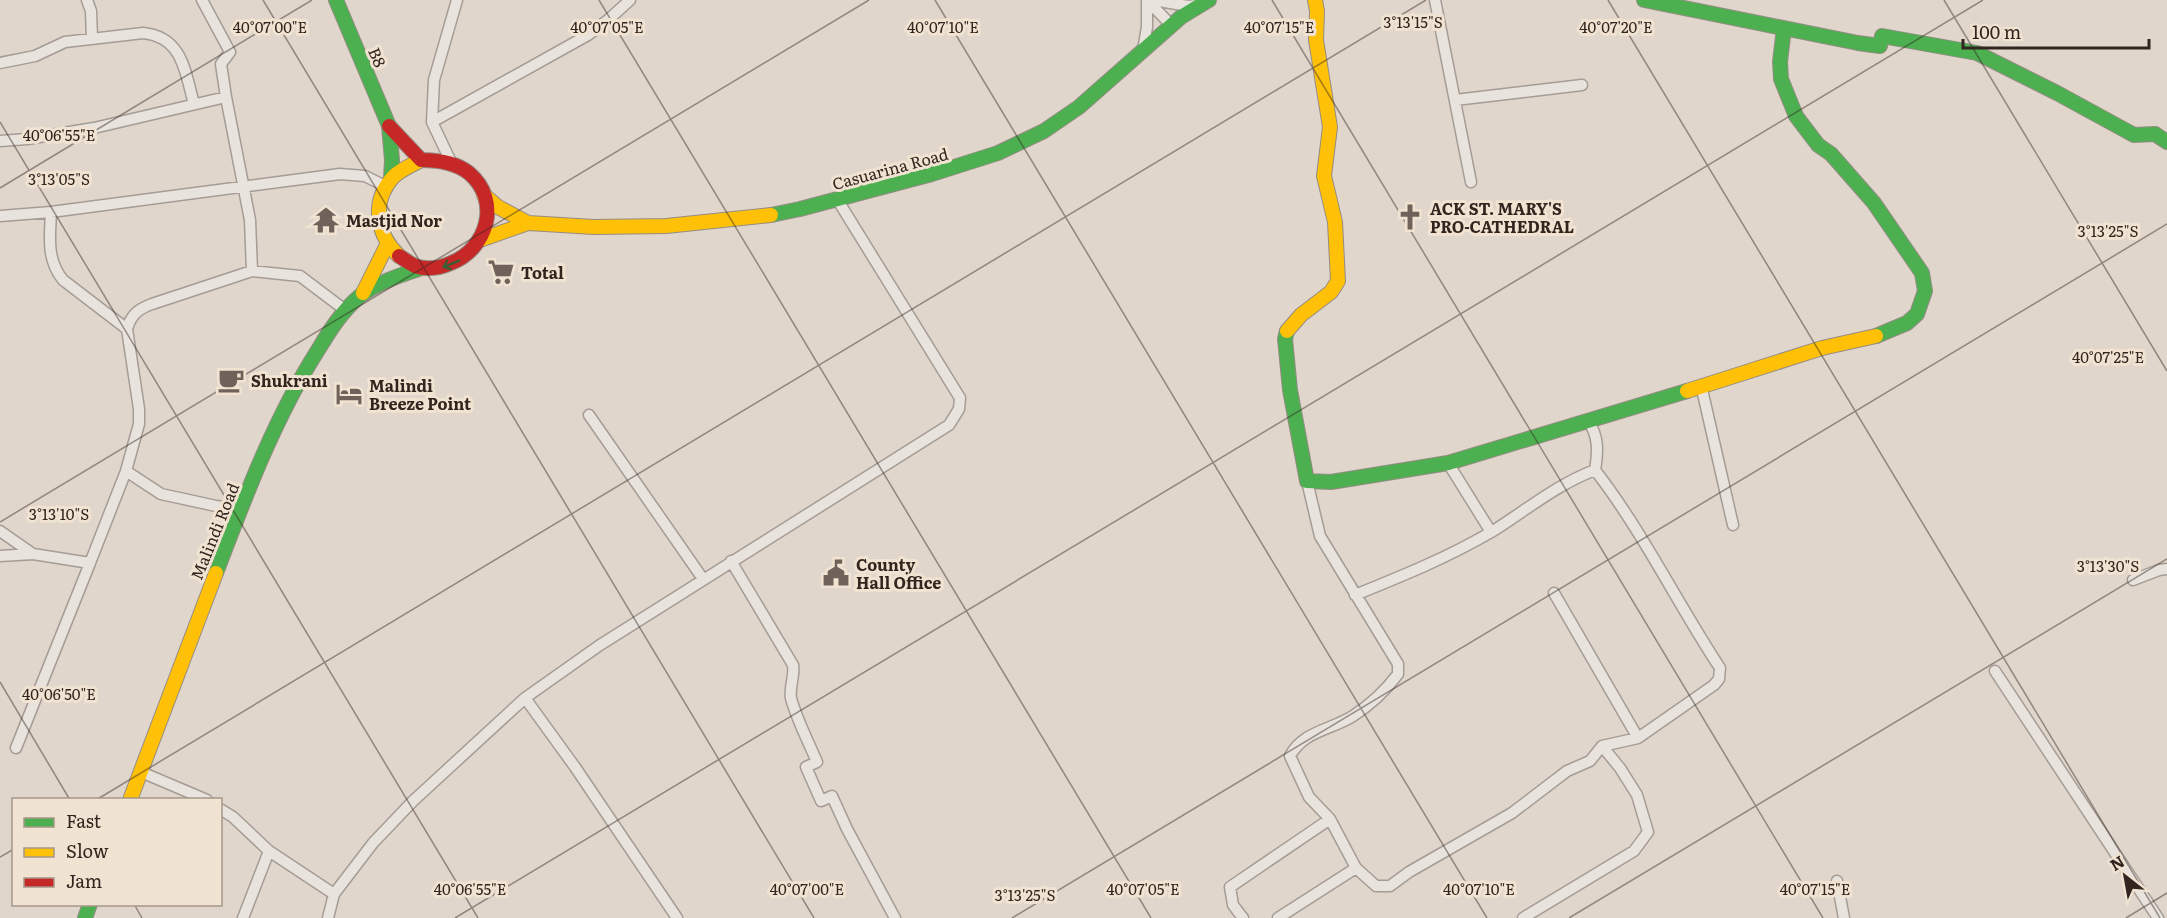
<svg xmlns="http://www.w3.org/2000/svg" width="2167" height="918" viewBox="0 0 2167 918" font-family="Literata,serif">
	<style>
		.lines { fill: none; stroke-linecap: round; stroke-linejoin: round }
		.street-casing { stroke: #a59c95; stroke-width: 13 }
		.fast-casing { stroke: #958c84; stroke-width: 16 }
		.slow-casing { stroke: #958c84; stroke-width: 16 }
		.jam-casing { stroke: #958c84; stroke-width: 16 }
		.street { stroke: #e8e3dc; stroke-width: 10 }
		.fast { stroke: #4caf50; stroke-width: 14 }
		.slow { stroke: #ffc107; stroke-width: 14 }
		.jam { stroke: #c62828; stroke-width: 14 }
		.oneway { stroke: #3c5c32 }
		.ticks { fill: none; stroke: #32241e; stroke-width: 1.5; stroke-opacity: 0.45 }
		.labels { text-anchor: middle; dominant-baseline: central; stroke-width: 6; stroke-linejoin: round; paint-order: stroke }
		.street-label { font-size: 16px; fill: #32241e; stroke: #f1e3d1 }
		.poi-label { font-size: 16px; font-weight: bold; fill: #32241e; stroke: #f1e3d1; text-anchor: start }
		.ticks-label { font-size: 15px; text-anchor: middle; fill: #32241e; stroke: #f1e3d1; stroke-width: 6; stroke-linejoin: round; paint-order: stroke }
	</style>
	<rect width="100%" height="100%" fill="#e0d6cb"/>
	<g class="lines">
		<!-- street casing -->
		<g class="street-casing">
			<path id="street" d="M87,0L91,11L92,39
				M202,0L230,52L221,64L226,97
				M1147,0L1171,25
				M1435,0L1471,182
				M1159,1L1188,6L1197,5
				M1143,50L1147,27V0
				M0,63L35,56L65,42L143,33C183,37 185,72 194,104
				M1455,100L1582,85
				M432,122L588,35L608,20L630,0
				M0,141L27,139L94,128L226,97L250,220L252,271
				M451,162L432,122L434,80L457,0
				M51,212C50,236 46,259 63,280L127,329
				M0,216L51,212L340,174L365,176L385,186
				M1701,385L1733,525
				M589,415L703,579
				M1448,463L1491,532
				M126,471L161,494L216,506L241,509
				M1307,481L1320,536L1398,664V674C1386,690 1370,705 1353,716C1331,730 1303,731 1290,756L1309,797L1330,819L1356,868L1376,886H1390L1409,872L1512,813L1567,771L1590,761L1602,746L1638,738L1714,685L1719,679L1720,668C1677,603 1643,532 1595,470
				M0,531L33,554
				M0,556L33,554L90,563L126,471L139,424V409L127,329C131,315 138,309 152,304L252,271L300,276L345,310
				M731,561L793,665C795,676 789,687 791,698C796,718 809,743 817,762L806,767L821,801L832,796L847,829L895,918
				M2133,580L2159,570L2167,569
				M1554,593L1638,738
				M1355,595C1402,576 1449,557 1493,531C1526,510 1558,484 1595,470C1598,452 1599,436 1588,421
				M1995,671L2158,918
				M525,698L575,767L677,918
				M16,748L90,563
				M141,772L207,800
				M220,809L233,817L269,851L334,894
				M1837,881L1844,918
				M243,918L269,851
				M328,918L334,894L373,843L413,801L525,698L600,645L662,606L949,425L959,409L960,398L837,199
				M1243,918L1233,905L1230,887L1330,819
				M1278,918L1356,868
				M1523,918L1634,851L1648,832L1637,795L1620,768L1602,746"/>
		</g>
		<!-- fast casing -->
		<g class="fast-casing">
			<path id="fast" d="M336,0L389,126L392,160L391,178
				M1644,0L1858,43L1880,46L1882,36L1977,53L2057,93L2134,135L2155,134L2167,142
				M1784,28L1780,62L1781,79L1796,116L1818,145L1831,154L1874,203L1922,273L1925,291L1917,314L1907,323L1876,336
				M771,215L800,209L932,174L998,153L1044,131L1079,107L1181,17L1209,0
				M1287,331L1285,339L1290,390L1307,481L1331,482L1448,463L1687,391
				M216,573C245,497 274,419 318,350C330,330 342,311 360,296C378,282 401,275 422,268
				M85,918L90,904"/>
		</g>
		<!-- slow casing -->
		<g class="slow-casing">
			<path id="slow" d="M484,195L498,207L528,223
				M480,240L528,223L594,227L666,226L771,215
				M399,256C376,234 371,202 393,177C400,170 412,165 421,160
				M363,293L387,245
				M1287,331L1301,315L1331,292L1338,281L1335,222L1324,176L1330,127L1316,40L1317,11L1315,0
				M1687,391L1822,348L1876,336
				M130,800L216,573"/>
		</g>
		<!-- jam casing -->
		<g class="jam-casing">
			<path id="jam" d="M389,126L421,160C438,160 455,162 469,173C502,201 487,249 451,263C440,268 427,270 415,266C409,263 404,259 399,256"/>
		</g>
		<!-- street -->
		<use href="#street" class="street"/>
		<!-- fast -->
		<use href="#fast" class="fast"/>
		<!-- slow -->
		<use href="#slow" class="slow"/>
		<!-- jam -->
		<use href="#jam" class="jam"/>
	</g>
	<!-- one-way arrows -->
	<defs><path id="oneway-shaft" d="M-6 0H5M1.5-3L5.5 0L1.5 3" fill="none" stroke-width="1.6" stroke-linecap="round" stroke-linejoin="round" transform="scale(1.5)"/></defs>
	<use class="oneway" href="#oneway-shaft" transform="translate(451 264) rotate(158)"/>
	<!-- ticks -->
	<path class="ticks" d="M263,0L814,918M599,0L1151,918M935,0L1487,918M1272,0L1823,918M1608,0L2160,918M1944,0L2167,371M0,122L478,918M0,188L312,0M0,522L869,0M0,682L70,800M96,800L1426,0M0,857L14,849M134,904L142,918M455,918L1983,0M1012,918L2167,224M1569,918L2167,559M2126,918L2167,893"/>
	<!-- icons -->
	<defs>
		<g id="church-bare" transform="scale(2.07)"><path d="M-1.2-6h2.4v3.5h3.3v2.4h-3.3V6h-2.4V-.1h-3.3v-2.4h3.3Z" fill="#6f625b" stroke="#f1e3d1" stroke-width="2.5" paint-order="stroke"/></g>
		<g id="temple-bare" transform="scale(2.07)"><path d="M0-6L5-2H3V0L6.5 2.5H4V6H1.5V3h-3V6H-4V2.5H-6.5L-3 0V-2H-5Z" fill="#6f625b" stroke="#f1e3d1" stroke-width="2.5" paint-order="stroke"/></g>
		<g id="supermarket-bare" transform="scale(2.07)"><path d="M-6-5.5h2.5l.6 2H6L4.5 2H-2.5L-4.4-4H-6ZM-1.5 3.2a1.3 1.3 0 1 0 .1 0ZM3 3.2a1.3 1.3 0 1 0 .1 0Z" fill="#6f625b" stroke="#f1e3d1" stroke-width="2.5" paint-order="stroke"/></g>
		<g id="cafe-bare" transform="scale(2.07)"><path d="M-5.5-4.5H6V0H3Q3 3.5 0 3.5H-2.5Q-5.5 3.5-5.5 0ZM3-3.2v2h1.7v-2ZM-6 4.5H4V6H-6Z" fill="#6f625b" stroke="#f1e3d1" stroke-width="2.5" paint-order="stroke"/></g>
		<g id="hotel-bare" transform="scale(2.07)"><path d="M-6-4.5h1.5V1H6V5H4.5V3h-9V5H-6ZM-4 0a1.8 1.8 0 1 1 3.6 0ZM.5 0V-2.5h3Q6-2.5 6 0Z" fill="#6f625b" stroke="#f1e3d1" stroke-width="2.5" paint-order="stroke"/></g>
		<g id="civic-bare" transform="scale(2.07)"><path d="M-.6-6.5H3V-4.5H.6V-3L4-1V1h2V6H-6V1h2V-1L-.6-3ZM-1.2 2.5V6h2.4V2.5Z" fill="#6f625b" stroke="#f1e3d1" stroke-width="2.5" paint-order="stroke"/></g>
	</defs>
	<g fill-rule="evenodd">
		<use href="#church-bare" x="1410" y="217"/>
		<use href="#temple-bare" x="326" y="220"/>
		<use href="#supermarket-bare" x="501" y="272"/>
		<use href="#cafe-bare" x="231" y="380"/>
		<use href="#hotel-bare" x="349" y="394"/>
		<use href="#civic-bare" x="836" y="573"/>
	</g>
	<g class="labels">
		<!-- street labels -->
		<g class="street-label">
			<text transform="translate(378 57) rotate(67)">B8</text>
			<text transform="translate(890 168) rotate(-15)">Casuarina Road</text>
			<text transform="translate(214 531) rotate(-68)">Malindi Road</text>
		</g>
		<!-- poi labels -->
		<g class="poi-label">
			<text x="1430" y="208">ACK ST. MARY'S<tspan x="1430" dy="18">PRO-CATHEDRAL</tspan></text>
			<text x="346" y="220">Mastjid Nor</text>
			<text x="521" y="272">Total</text>
			<text x="251" y="380">Shukrani</text>
			<text x="369" y="385">Malindi<tspan x="369" dy="18">Breeze Point</tspan></text>
			<text x="856" y="564">County<tspan x="856" dy="18">Hall Office</tspan></text>
		</g>
	</g>
	<g class="ticks-label">
		<text x="1413" y="28">3°13'15"S</text>
		<text x="270" y="33">40°07'00"E</text>
		<text x="607" y="33">40°07'05"E</text>
		<text x="943" y="33">40°07'10"E</text>
		<text x="1279" y="33">40°07'15"E</text>
		<text x="1616" y="33">40°07'20"E</text>
		<text x="59" y="141">40°06'55"E</text>
		<text x="59" y="185">3°13'05"S</text>
		<text x="2108" y="237">3°13'25"S</text>
		<text x="2108" y="363">40°07'25"E</text>
		<text x="59" y="520">3°13'10"S</text>
		<text x="2108" y="572">3°13'30"S</text>
		<text x="59" y="700">40°06'50"E</text>
		<text x="470" y="895">40°06'55"E</text>
		<text x="807" y="895">40°07'00"E</text>
		<text x="1143" y="895">40°07'05"E</text>
		<text x="1479" y="895">40°07'10"E</text>
		<text x="1815" y="895">40°07'15"E</text>
		<text x="1025" y="901">3°13'25"S</text>
	</g>
	<!-- legend -->
	<rect x="12" y="798" width="210" height="108" fill="#f1e3d1" stroke="#a59789" stroke-width="1.5"/>
	<rect x="24" y="818" width="30" height="9" fill="#4caf50" stroke="#a59789" stroke-width="1.5"/>
	<text x="66" y="828" font-size="18" fill="#32241e">Fast</text>
	<rect x="24" y="848" width="30" height="9" fill="#ffc107" stroke="#a59789" stroke-width="1.5"/>
	<text x="66" y="858" font-size="18" fill="#32241e">Slow</text>
	<rect x="24" y="878" width="30" height="9" fill="#c62828" stroke="#a59789" stroke-width="1.5"/>
	<text x="66" y="888" font-size="18" fill="#32241e">Jam</text>
	<!-- north arrow -->
	<g transform="translate(2125 876) rotate(329)" stroke="#f1e3d1" stroke-width="4.5" paint-order="stroke">
	<path d="M0-4.5L10 22L0 15L-10 22Z" fill="#32241e"/>
	<text y="-9" font-size="16" font-weight="bold" text-anchor="middle" fill="#32241e">N</text>
	</g>
	<!-- scale -->
	<path d="M1963 39v9h186v-9" fill="none" stroke="#32241e" stroke-width="3"/>
	<text x="1972" y="39" font-size="18" fill="#32241e" stroke="#f1e3d1" stroke-width="4.5" paint-order="stroke">100 m</text>
</svg>
